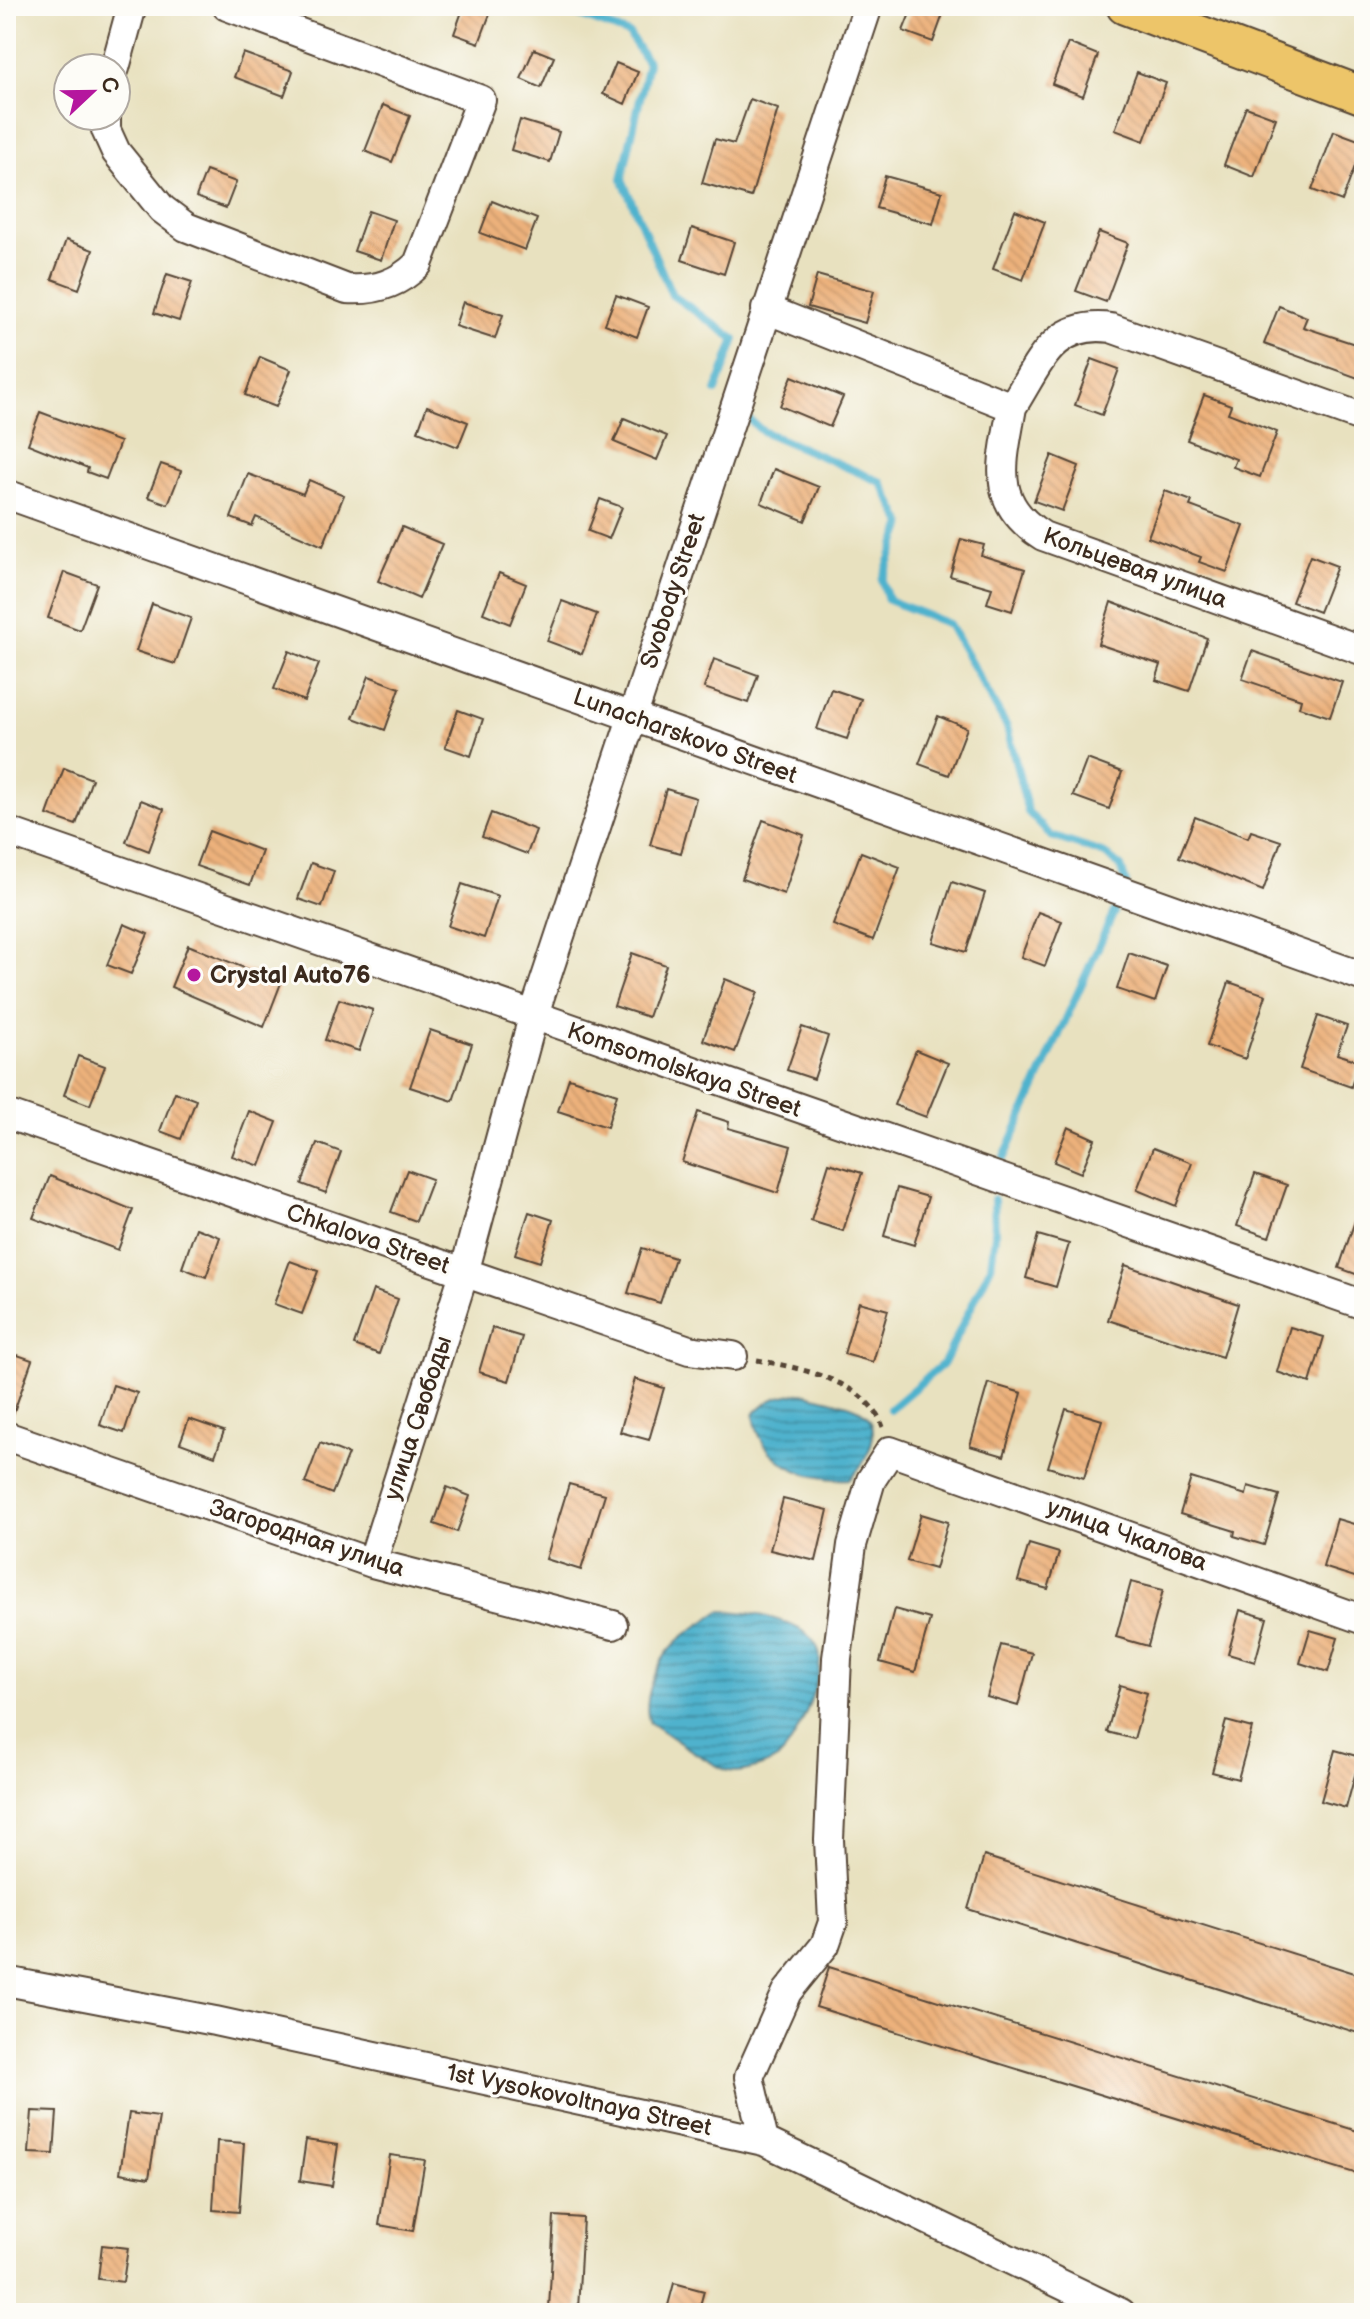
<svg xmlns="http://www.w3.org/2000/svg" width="1370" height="2319" viewBox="0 0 1370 2319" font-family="'Balsamiq Sans',sans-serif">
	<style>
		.water { fill: url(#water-rules); stroke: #456e76; stroke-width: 2 }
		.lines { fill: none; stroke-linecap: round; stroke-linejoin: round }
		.stream { stroke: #4fb2cd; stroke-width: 8 }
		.building { fill: url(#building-back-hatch) }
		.minor-casing { stroke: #554536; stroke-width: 32 }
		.major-casing { stroke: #554536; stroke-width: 40 }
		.path { stroke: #554536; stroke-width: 5; stroke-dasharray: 6 6; stroke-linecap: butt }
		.minor { stroke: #fff; stroke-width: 28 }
		.major { stroke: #edc569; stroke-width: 36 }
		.poi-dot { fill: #b5179e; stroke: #fdfcf7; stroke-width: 3 }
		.labels { text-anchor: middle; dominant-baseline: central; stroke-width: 6; stroke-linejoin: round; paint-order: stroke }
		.street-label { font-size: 24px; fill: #3b2a1e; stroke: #fdfcf7 }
		.poi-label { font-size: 24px; font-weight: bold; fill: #3b2a1e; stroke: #fdfcf7; text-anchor: start }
	</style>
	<defs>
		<pattern id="water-rules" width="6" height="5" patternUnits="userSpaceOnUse" patternTransform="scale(2)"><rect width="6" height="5" fill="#4fb2cd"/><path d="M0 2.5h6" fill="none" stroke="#4391a6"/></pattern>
		<pattern id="building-back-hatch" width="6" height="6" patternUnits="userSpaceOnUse" patternTransform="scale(2)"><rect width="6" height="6" fill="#ecb17b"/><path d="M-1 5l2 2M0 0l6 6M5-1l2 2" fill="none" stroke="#cb986a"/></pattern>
	</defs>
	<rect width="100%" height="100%" fill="#fdfcf7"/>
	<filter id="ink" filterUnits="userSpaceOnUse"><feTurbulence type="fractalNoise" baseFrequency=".0125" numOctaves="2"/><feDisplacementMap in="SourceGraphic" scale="16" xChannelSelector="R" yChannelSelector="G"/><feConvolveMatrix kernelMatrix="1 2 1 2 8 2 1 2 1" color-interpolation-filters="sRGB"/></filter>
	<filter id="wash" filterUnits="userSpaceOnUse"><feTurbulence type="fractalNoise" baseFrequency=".006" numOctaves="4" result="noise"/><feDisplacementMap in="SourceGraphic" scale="32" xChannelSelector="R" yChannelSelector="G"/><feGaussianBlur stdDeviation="1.8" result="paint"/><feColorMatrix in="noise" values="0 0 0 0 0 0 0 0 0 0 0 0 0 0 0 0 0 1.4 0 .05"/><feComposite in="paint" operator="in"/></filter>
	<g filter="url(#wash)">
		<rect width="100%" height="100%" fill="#e8e1bf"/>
		<!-- water -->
		<path class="water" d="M802,1393C820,1398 841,1401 858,1409C888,1425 866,1463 850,1479C807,1481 759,1463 754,1414C768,1398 782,1395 802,1393Z
			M720,1611C747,1611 807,1620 818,1649C827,1671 797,1741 781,1756C771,1765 742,1774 729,1771C711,1766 668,1734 650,1723C641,1702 657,1662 673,1646C685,1632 705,1622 720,1611Z"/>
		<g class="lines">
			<!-- stream -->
			<path class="stream" d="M554,6L629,34L648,63L622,179L672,295L735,339L716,391
				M751,421L762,431L881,482L903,524L882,580L888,600L949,624L1007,727L1028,812L1051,836L1105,854L1121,867L1126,883
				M1004,1157L1114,912
				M890,1409L944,1363L991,1266L995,1235L994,1200"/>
		</g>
		<g id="blocks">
			<!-- building -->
			<path class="building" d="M464,6H493L479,43L454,34Z
				M913,6H946L933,42L903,31Z
				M1068,43L1098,55L1083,96L1052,84Z
				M534,49L554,57L541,88L521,79Z
				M243,53L293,71L284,96L234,77Z
				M616,63L638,72L625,104L603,94Z
				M1137,72L1166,83L1144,141L1115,130Z
				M750,99L778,109L751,197L702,183L715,139L734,144Z
				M383,105L410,116L392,162L365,151Z
				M1246,107L1276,118L1254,177L1224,165Z
				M520,120L559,132L550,162L511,150Z
				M1334,131L1364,142L1342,201L1312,190Z
				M206,171L236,182L226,208L196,197Z
				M885,176L942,192L933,224L876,208Z
				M492,201L537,219L525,250L480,233Z
				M1015,210L1045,222L1023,280L993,269Z
				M368,211L394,220L381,260L354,251Z
				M692,228L734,242L724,274L682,260Z
				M1099,232L1128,243L1106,302L1076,291Z
				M66,240L93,250L79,289L52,279Z
				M167,274L192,282L179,321L154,313Z
				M817,275L874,291L865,323L808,307Z
				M616,295L648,307L637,337L605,324Z
				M463,302L503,315L495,339L455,326Z
				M1279,306L1307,317L1303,327L1364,347L1358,378L1264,344Z
				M260,357L291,370L276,407L245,395Z
				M1092,359L1119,369L1102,415L1075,405Z
				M792,376L843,397L830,427L780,406Z
				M1204,395L1231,405L1228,413L1277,432L1260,477L1233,467L1236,459L1187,440Z
				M427,406L468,422L458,447L418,431Z
				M40,412L120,442L106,479L87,472L88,468L28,444Z
				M624,418L667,436L657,460L614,442Z
				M1052,455L1079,466L1062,511L1034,501Z
				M161,464L181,471L168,504L148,497Z
				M774,469L819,487L805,521L761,503Z
				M248,474L303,494L309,480L344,495L323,546L256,517L252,526L231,518Z
				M1165,491L1192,501L1190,506L1244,526L1227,572L1199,562L1201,557L1148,537Z
				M600,499L622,507L609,539L588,531Z
				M402,527L442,544L419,599L378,581Z
				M961,539L984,545L981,555L1025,569L1012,611L987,603L992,588L950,576Z
				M1310,556L1337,566L1319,612L1292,602Z
				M64,572L97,584L80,630L48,618Z
				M499,573L526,584L510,624L483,613Z
				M562,601L597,614L582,654L547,641Z
				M1111,602L1207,638L1189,691L1156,680L1161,665L1098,644Z
				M152,604L191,618L175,664L136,651Z
				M289,651L319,664L304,701L274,689Z
				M1252,651L1342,682L1330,717L1299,707L1301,699L1242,679Z
				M714,659L758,675L748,703L704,688Z
				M369,676L400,688L385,730L353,718Z
				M831,689L861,699L847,739L817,729Z
				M458,710L483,719L471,756L445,747Z
				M938,716L967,728L949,775L919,764Z
				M1087,759L1122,772L1109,809L1073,796Z
				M64,768L92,779L76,825L47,815Z
				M666,789L696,798L681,853L650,845Z
				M141,800L164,809L149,851L126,842Z
				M491,813L536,830L527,854L482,837Z
				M1195,817L1248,838L1251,831L1281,841L1263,891L1179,857Z
				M763,820L804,835L784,894L742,879Z
				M209,831L262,851L250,885L196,866Z
				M861,852L900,867L873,940L833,925Z
				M311,863L334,871L322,907L298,899Z
				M952,882L985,893L966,952L933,942Z
				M462,884L498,896L484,938L448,926Z
				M1038,912L1062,921L1045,966L1021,957Z
				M124,924L148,934L131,974L107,965Z
				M188,945L281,983L264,1027L171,987Z
				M632,953L666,965L648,1017L614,1006Z
				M1129,953L1167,966L1155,1002L1117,989Z
				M725,979L758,992L735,1052L703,1040Z
				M1229,982L1266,995L1245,1059L1207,1046Z
				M339,999L373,1010L359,1051L325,1040Z
				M1318,1016L1347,1026L1337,1054L1359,1061L1351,1087L1300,1069Z
				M802,1027L828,1036L814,1079L787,1070Z
				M430,1030L472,1044L453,1101L410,1087Z
				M916,1050L948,1063L926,1117L894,1105Z
				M78,1056L105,1066L90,1105L64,1095Z
				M569,1078L617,1094L607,1127L558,1111Z
				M175,1092L196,1100L181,1139L160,1131Z
				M249,1111L277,1122L260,1166L232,1156Z
				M698,1112L729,1122L728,1128L791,1146L778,1193L682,1162Z
				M1068,1127L1095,1139L1081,1173L1054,1162Z
				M317,1143L341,1152L326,1193L302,1184Z
				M1153,1148L1192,1163L1176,1206L1137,1190Z
				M829,1163L862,1173L843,1231L811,1221Z
				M407,1170L432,1179L416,1221L391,1212Z
				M1255,1174L1287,1185L1269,1237L1237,1226Z
				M50,1176L133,1210L118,1250L33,1218Z
				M897,1188L928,1197L914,1245L884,1236Z
				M1360,1206L1364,1207V1277L1339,1268Z
				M529,1212L553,1220L540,1262L515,1254Z
				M196,1228L220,1237L206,1277L182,1268Z
				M1038,1235L1069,1244L1056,1287L1026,1278Z
				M642,1248L675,1258L660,1303L628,1293Z
				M290,1261L318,1271L302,1314L274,1304Z
				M1125,1265L1238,1304L1222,1357L1108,1320Z
				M373,1290L398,1299L379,1354L354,1345Z
				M859,1302L888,1310L873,1362L844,1354Z
				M1290,1327L1324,1337L1310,1383L1277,1372Z
				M492,1328L522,1337L509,1381L479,1372Z
				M6,1351L32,1360L11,1420L6,1419Z
				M635,1379L664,1388L649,1440L620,1432Z
				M988,1383L1022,1393L1004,1456L970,1446Z
				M113,1385L137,1393L124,1433L100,1425Z
				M1066,1409L1102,1420L1084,1478L1048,1467Z
				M189,1419L224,1431L215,1456L180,1443Z
				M320,1443L348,1454L332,1494L305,1483Z
				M1191,1478L1246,1495L1248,1486L1279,1495L1264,1545L1234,1536L1235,1531L1180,1514Z
				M569,1484L605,1494L581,1570L546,1559Z
				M447,1487L470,1496L457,1532L434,1524Z
				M783,1499L828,1510L816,1561L770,1550Z
				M921,1514L948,1522L935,1569L907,1561Z
				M1337,1519L1364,1527V1580L1323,1567Z
				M1029,1544L1059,1553L1048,1589L1018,1581Z
				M1131,1582L1163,1590L1148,1646L1116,1637Z
				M894,1609L930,1619L915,1672L880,1662Z
				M1240,1610L1267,1618L1255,1662L1228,1654Z
				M1310,1630L1338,1638L1328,1672L1300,1663Z
				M1001,1645L1032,1653L1018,1706L987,1697Z
				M1120,1685L1147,1693L1134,1739L1107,1732Z
				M1226,1721L1252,1728L1238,1779L1212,1772Z
				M1335,1750L1360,1757L1346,1808L1321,1801Z
				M984,1856L1364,1976V2035L968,1909Z
				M829,1967L1364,2133V2176L816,2007Z
				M32,2111L57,2112L54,2154L29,2153Z
				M129,2113L159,2117L149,2178L120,2173Z
				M306,2140L338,2145L332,2186L300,2181Z
				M217,2141L244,2143L239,2212L213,2210Z
				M390,2155L425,2160L413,2231L379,2225Z
				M554,2216L583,2218L578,2310L549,2309Z
				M102,2245L128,2248L123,2282L98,2279Z
				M674,2283L704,2291L698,2313H666Z"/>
		</g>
	</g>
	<g filter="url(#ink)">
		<use href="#blocks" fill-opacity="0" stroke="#554536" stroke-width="2"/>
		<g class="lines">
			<!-- minor casing -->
			<g class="minor-casing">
				<path id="minor" d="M115,68L132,6
					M106,116V130L116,152L162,209L186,227L347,289C375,291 398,284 418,264L481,100L227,6
					M766,309L1012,407C1003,462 988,502 1043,536L1364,651
					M1012,407C1039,365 1052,320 1111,328L1364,418
					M6,494L1364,977
					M6,831L1364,1305
					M6,1114L689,1350L733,1356
					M6,1436L372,1563L613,1625
					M372,1563L464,1273L533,1017L868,6
					M6,1981L215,2021L764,2141L1121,2313
					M764,2141L749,2077L787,1992L825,1945L833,1922L829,1840L837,1658L852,1545L871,1480L890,1451L1364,1620"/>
			</g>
			<!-- major casing -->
			<g class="major-casing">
				<path id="major" d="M1125,6L1364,96"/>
			</g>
			<!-- path -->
			<path class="path" d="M757,1360C800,1368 867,1381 883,1427"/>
			<!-- minor -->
			<use href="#minor" class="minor"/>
			<!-- major -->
			<use href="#major" class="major"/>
		</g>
	</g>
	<!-- markers -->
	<circle class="poi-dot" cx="194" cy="975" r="8"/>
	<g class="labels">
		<!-- street labels -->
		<g class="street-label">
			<text transform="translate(1135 568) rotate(20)">Кольцевая улица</text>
			<text transform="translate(673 591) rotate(-72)">Svobody Street</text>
			<text transform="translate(685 736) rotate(20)">Lunacharskovo Street</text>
			<text transform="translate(684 1070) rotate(19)">Komsomolskaya Street</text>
			<text transform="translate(368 1239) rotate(19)">Chkalova Street</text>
			<text transform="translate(418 1418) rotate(-72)">улица Свободы</text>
			<text transform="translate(1127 1535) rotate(20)">улица Чкалова</text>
			<text transform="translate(307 1538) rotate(18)">Загородная улица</text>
			<text transform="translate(579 2100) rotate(12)">1st Vysokovoltnaya Street</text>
		</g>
		<!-- poi labels -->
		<g class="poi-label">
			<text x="210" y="975">Crystal Auto76</text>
		</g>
	</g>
	<!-- margin -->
	<rect width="1370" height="2319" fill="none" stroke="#fdfcf7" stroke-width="32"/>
	<!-- north arrow -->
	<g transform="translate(92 92) rotate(68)"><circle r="38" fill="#fdfcf7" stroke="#afa8a0" stroke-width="2"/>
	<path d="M0-6L14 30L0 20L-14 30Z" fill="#b5179e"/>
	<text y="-12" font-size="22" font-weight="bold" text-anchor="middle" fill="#3b2a1e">С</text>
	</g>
</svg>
